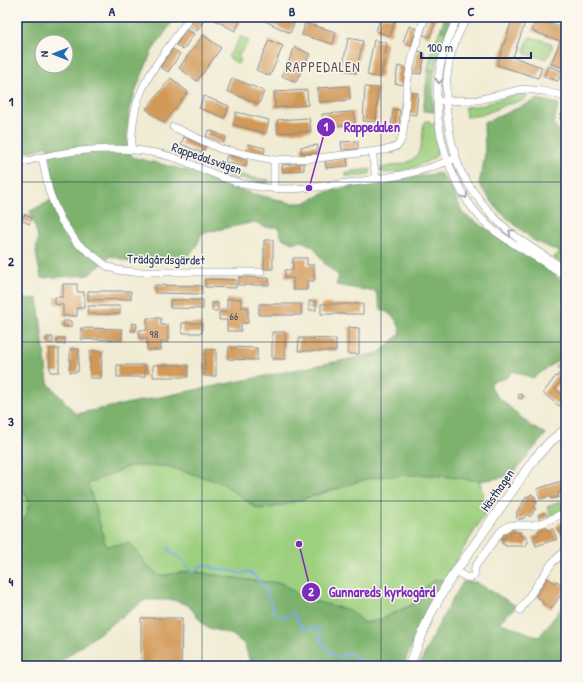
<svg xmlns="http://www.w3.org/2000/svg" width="583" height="683" viewBox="0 0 583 683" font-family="'Patrick Hand',sans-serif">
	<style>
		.green { fill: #9ccf7e; stroke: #5c7f6e }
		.forest { fill: #7db26d; stroke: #4c7066; fill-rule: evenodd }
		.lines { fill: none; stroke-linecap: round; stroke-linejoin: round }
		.stream { stroke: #78a9e3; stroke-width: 2 }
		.building { fill: #d19857 }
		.minor-casing { stroke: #868d98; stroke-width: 8 }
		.tertiary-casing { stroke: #868d98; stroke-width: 10 }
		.minor { stroke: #fff; stroke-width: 7 }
		.tertiary { stroke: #fff; stroke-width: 9 }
		.oneway { stroke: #8d97ae }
		.grid { fill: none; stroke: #1b2f5e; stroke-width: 1; stroke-opacity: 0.55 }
		.labels { text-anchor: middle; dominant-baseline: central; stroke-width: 3; stroke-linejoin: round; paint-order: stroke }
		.number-label { font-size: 11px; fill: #48495c }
		.street-label { font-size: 13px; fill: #1b2f5e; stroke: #fbf7ec }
		.neighbourhood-label { font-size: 14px; letter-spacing: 1px; fill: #5b545c; stroke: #fbf7ec }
		.leader { fill: none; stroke: #7b2cbf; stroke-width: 1.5 }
		.callout-dot { fill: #7b2cbf; stroke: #fbf7ec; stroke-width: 1.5 }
		.mark-label { font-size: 12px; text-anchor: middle; font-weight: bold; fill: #fff }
		.callout-label { font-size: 14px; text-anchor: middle; font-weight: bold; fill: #7b2cbf; stroke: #fbf7ec; stroke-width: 3; stroke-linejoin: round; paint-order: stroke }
		.neatline { fill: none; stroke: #1b2f5e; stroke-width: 1.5 }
		.grid-label { font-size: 13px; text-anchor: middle; font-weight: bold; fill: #1b2f5e }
	</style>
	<rect width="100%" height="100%" fill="#fbf7ec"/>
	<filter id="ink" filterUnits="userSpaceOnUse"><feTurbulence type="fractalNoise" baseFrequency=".025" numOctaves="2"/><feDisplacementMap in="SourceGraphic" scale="8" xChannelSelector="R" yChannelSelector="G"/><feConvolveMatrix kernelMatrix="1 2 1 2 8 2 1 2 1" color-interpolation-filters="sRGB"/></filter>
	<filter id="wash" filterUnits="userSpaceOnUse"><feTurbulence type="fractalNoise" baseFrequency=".012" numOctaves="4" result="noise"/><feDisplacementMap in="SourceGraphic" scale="16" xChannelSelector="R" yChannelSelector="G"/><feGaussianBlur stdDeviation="0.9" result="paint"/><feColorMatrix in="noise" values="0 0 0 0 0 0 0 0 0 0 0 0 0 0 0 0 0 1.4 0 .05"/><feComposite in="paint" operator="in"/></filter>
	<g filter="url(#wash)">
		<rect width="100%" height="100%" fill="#f0ebd2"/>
		<!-- green -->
		<path class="green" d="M440,30L446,32L435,70H428L432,50Z
			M241,36L249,41L238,57L241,59L238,64L228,57Z
			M531,37L548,42L552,45V49L547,59L525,54L524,50L529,38Z
			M519,94H526L527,97L522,101L508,104L482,115L466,117L465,107L486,105L487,103Z
			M426,121H430L431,126L435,122L439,147L436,156C427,164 390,178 380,171L381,168C407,163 420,165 423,133C423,128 423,125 426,121Z
			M177,151C207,164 236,177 269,180V181L264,184L261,183L232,177L176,155Z
			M370,169V174L363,176H346V172Z
			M559,253L566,259V266L553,258Z
			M17,385L22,391L17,420Z
			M130,466H167L222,483L256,508L264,509L280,506L343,487C380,469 440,475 480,481L486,512L444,580H434L413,604L379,620L364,623L349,610L305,599L281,583L248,580L190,571L160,576L148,567L130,543L106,546L95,506L87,484Z
			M17,474L29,502L27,515L17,527Z
			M560,501L565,510L551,517L547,507Z"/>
		<!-- forest -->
		<path class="forest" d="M17,17H176L152,51L137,87L129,110L127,140L132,157L209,176L240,190L290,203H304L321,195L322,193L352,186L440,173L452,188L463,214L538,261L566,284V355L533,378L513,371L506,378L491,382L492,389L496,395L532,427L546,434L511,476L480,481L430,474L376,477L352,483L343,487L280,506L264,509L257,508L222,483L167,466H130L88,484L95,506L106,546L130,543L148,567L160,576L190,571L248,580L281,583L305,599L349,610L364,623L379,620L413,605L415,595L434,580H444L425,614L403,666H251L245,645L233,635L206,627L188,605L173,600H145L54,666H17V527L27,515L29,502L17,474V420L22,392L17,385V298L38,299L48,383L76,414L379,353L401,333C398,320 393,315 381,309L376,292L336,285L339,276L325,264L314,247L302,241L292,243L282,238L278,227H264L255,222L202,233L196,247L185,260L130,262L111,256L89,275L41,278L36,253L38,237L30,211L56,198L48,146L17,155ZM42,42H66V66H42Z
			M445,17H453L446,32L440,30Z
			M428,70H435L433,85L434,112L423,111Z
			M538,99L559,104L553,124L566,138V255L533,240L498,210L479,184L483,166L485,153L484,123Z
			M463,582H476L513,604L516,607L499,622L539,637L566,602V666H419C432,637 446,609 463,582Z"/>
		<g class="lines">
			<!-- stream -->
			<path class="stream" d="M168,548L171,553L179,557L191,572H194L202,565C208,565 211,567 217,569C225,571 233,569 239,574C242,574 244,572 246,572C254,570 260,585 266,590C267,599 273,602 274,613L279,616L287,617L291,612L294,613L303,630C309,629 315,625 320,630L319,638L332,654L338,657L350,653L360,662L369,666"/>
		</g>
		<g id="blocks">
			<!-- building -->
			<path class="building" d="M195,17H206L197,31L189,26Z
				M216,17H243L235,31L215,20Z
				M262,17H292L296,19L290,33L261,19Z
				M333,17H344L343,21Z
				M381,17H396L390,36L376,31Z
				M429,17H437L430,37L423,35Z
				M513,17H527L513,57L542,67L538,78L497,65Z
				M536,19L566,29V62L564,68L551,64L560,41L532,31Z
				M305,23L336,32L333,44L302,35Z
				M409,26L417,29L411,45L403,42Z
				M186,29L194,34L183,50L176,45Z
				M203,35L221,48L197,81L179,68Z
				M348,38L363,41L356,73L342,70Z
				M269,40L283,46L270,76L256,70Z
				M374,40L387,43L381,78L367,75Z
				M295,47L310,54L296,82L282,76Z
				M173,49L180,54L168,72L160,67Z
				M417,51L425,53L421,74L413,73Z
				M398,66L406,68L403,85L395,83Z
				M548,66L562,71L558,81L544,77Z
				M171,78L188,92L164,123L146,109Z
				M232,78L264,91L259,104L227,91Z
				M349,86L350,100L319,102L318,88Z
				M365,87L378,88L376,122L363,121Z
				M307,90L308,105L275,108L274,92Z
				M410,92L418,93L416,115L408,114Z
				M204,96L229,106L225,118L199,108Z
				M393,109L400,110L399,127H391Z
				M236,112L269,120L266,133L233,125Z
				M354,112L355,125L323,127L322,114Z
				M561,114L566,116V120L560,119Z
				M309,118L311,131L278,133L277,120Z
				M209,130L226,137L223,143L206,136Z
				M184,137L205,147L202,153L181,144Z
				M358,141V149L342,150L341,142Z
				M248,144L265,148L264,155L247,151Z
				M318,145V153L302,154L301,147Z
				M227,155L247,160L246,167L225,162Z
				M347,158L348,166L326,168L325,161Z
				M304,163V170L283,172L282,165Z
				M17,198L22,200L17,209Z
				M25,214L32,218L29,224L22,220Z
				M264,240H273V269H264Z
				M293,258H307V265H314V281H307V290H293V278H285V270H293Z
				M239,277L269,278V285H238Z
				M205,279L236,280V288L205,287Z
				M63,284H77V292H84V308H77V316H63V305L55,304V297H63Z
				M155,285L202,286V294L155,293Z
				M88,291H131V299L88,300Z
				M227,299H241V307H248V323H241V331H227V320H219V312H227Z
				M170,300H203V309L170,308Z
				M309,301H316V310H309Z
				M212,303H218V311H212Z
				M259,304H301V315H259Z
				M321,304H363V314H321Z
				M88,306H120V314H88Z
				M147,318H161V325H168V342H161V350H147V338H139V330H147Z
				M63,321H71V327H63Z
				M132,323L137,324L136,331H131Z
				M182,323H202V333H182Z
				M348,327L359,328V354H348Z
				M81,328L122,329V340L81,339Z
				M272,332H285V359H272Z
				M47,337H53V343H47Z
				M57,338H65V344H57Z
				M299,338L336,339V351H298Z
				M229,347L257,348V360L228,359Z
				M50,349H59V372H50Z
				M70,349H79L78,372H70Z
				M205,349L216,350V376H204Z
				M90,351H102L101,378H90Z
				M566,361V378L565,377L555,389L565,397L559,406L543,393L556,376L558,377V374L562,373L558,367Z
				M117,365H145V377H117Z
				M153,365H188V377H153Z
				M519,394L523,395L521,399L518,398Z
				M565,480L566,490L558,493L559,497L551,499L550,496L540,499L537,489Z
				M531,494L536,498L534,500L537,502L534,507L536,508L530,517L527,514L523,519L521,518L520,520L516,517L518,514L516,513L527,496L529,497Z
				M566,501V507H564L562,503Z
				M545,512L548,517L540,520L538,515Z
				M566,517V532L562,535L556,527L565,521L563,519Z
				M547,528L548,531L553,529L557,539L536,546L533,537L539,534L538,531Z
				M510,532H520V536H526V539H528V543H526V546H505V544H502V538H505V536H510Z
				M548,578L555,583L557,581L566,587L551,609L542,603L543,601L536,596Z
				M141,618H182L181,666H141Z"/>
		</g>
	</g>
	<g filter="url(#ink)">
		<use href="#blocks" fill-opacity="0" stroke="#868d98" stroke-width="1"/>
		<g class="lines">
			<!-- minor casing -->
			<g class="minor-casing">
				<path id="minor" d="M458,17C445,42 436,73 437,102C438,146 456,197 490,227C513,247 542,258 566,277
					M468,17C443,54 442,101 452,143C455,153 457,163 461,172C470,188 481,203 493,216C514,239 541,253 566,270
					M443,101L478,100L523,89L543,91L566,97
					M173,127L221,149L274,160L318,158L385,150C390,149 396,148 399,144C406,135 405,99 407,86C410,62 417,40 425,17
					M131,150C132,131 133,110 141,92C153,65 174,41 190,17
					M372,151L376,179
					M42,157L49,191L55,207L61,220L77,243L107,266L117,270L133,272H261
					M17,164C63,149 125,143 172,157C198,165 221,180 248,185C282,192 314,188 347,183C368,180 389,178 410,173C426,170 441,164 456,158
					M274,189V160
					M559,433L566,442
					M456,571C462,575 467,580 474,576L475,567L501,531L510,525H534L545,522L566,512
					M520,610L552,563L566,550"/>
			</g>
			<!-- tertiary casing -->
			<g class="tertiary-casing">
				<path id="tertiary" d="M409,666L431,613L447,584L535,458L551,441L566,429"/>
			</g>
			<!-- minor -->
			<use href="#minor" class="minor"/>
			<!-- tertiary -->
			<use href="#tertiary" class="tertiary"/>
		</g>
		<!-- one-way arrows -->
		<defs><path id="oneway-chevron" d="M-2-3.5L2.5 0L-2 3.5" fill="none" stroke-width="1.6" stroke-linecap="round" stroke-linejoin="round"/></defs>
		<g class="oneway">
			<use href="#oneway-chevron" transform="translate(439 81) rotate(98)"/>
			<use href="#oneway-chevron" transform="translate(465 196) rotate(58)"/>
			<use href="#oneway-chevron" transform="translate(511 232) rotate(-141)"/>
		</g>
	</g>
	<!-- grid -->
	<path class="grid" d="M202,17V666M381,17V666M17,182H566M17,342H566M17,501H566"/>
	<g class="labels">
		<!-- number labels -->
		<g class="number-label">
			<text x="234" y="316">66</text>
			<text x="154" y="334">98</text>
		</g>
		<!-- street labels -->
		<g class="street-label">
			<text transform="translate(207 158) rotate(19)">Rappedalsvägen</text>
			<text transform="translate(166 259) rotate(1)">Trädgårdsgärdet</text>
			<text transform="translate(497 490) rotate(-55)">Hästhagen</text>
		</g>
		<!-- neighbourhood labels -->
		<g class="neighbourhood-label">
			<text x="323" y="66">RAPPEDALEN</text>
		</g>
	</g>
	<!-- callouts -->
	<path class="leader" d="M309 188L326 127M299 544L311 592"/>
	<g class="callout-dot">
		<circle cx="309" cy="188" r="4"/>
		<circle cx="299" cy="544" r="4"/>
		<circle cx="326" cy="127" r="10"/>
		<circle cx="311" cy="592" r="10"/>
	</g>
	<g class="mark-label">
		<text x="326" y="131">1</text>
		<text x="311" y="596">2</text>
	</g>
	<g class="callout-label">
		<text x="372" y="132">Rappedalen</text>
		<text x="382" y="597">Gunnareds kyrkogård</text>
	</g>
	<!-- margin -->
	<rect width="583" height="683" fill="none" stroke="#fbf7ec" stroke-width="44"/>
	<!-- north arrow -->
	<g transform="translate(54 54) rotate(270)"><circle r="19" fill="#fbf7ec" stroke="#a1a7b3"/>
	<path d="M0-3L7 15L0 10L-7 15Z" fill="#1f6fb2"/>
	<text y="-6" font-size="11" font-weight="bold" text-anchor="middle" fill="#1b2f5e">N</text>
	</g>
	<!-- scale -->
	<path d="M421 52v6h110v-6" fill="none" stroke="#1b2f5e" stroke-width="2"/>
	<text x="427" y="52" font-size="12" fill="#1b2f5e" stroke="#fbf7ec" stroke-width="3" paint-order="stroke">100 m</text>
	<rect x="22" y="22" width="539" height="639" class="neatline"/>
	<g class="grid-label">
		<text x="112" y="16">A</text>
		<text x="292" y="16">B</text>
		<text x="471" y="16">C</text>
		<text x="11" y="106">1</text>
		<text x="11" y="266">2</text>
		<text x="11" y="426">3</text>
		<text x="11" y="586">4</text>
	</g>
</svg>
